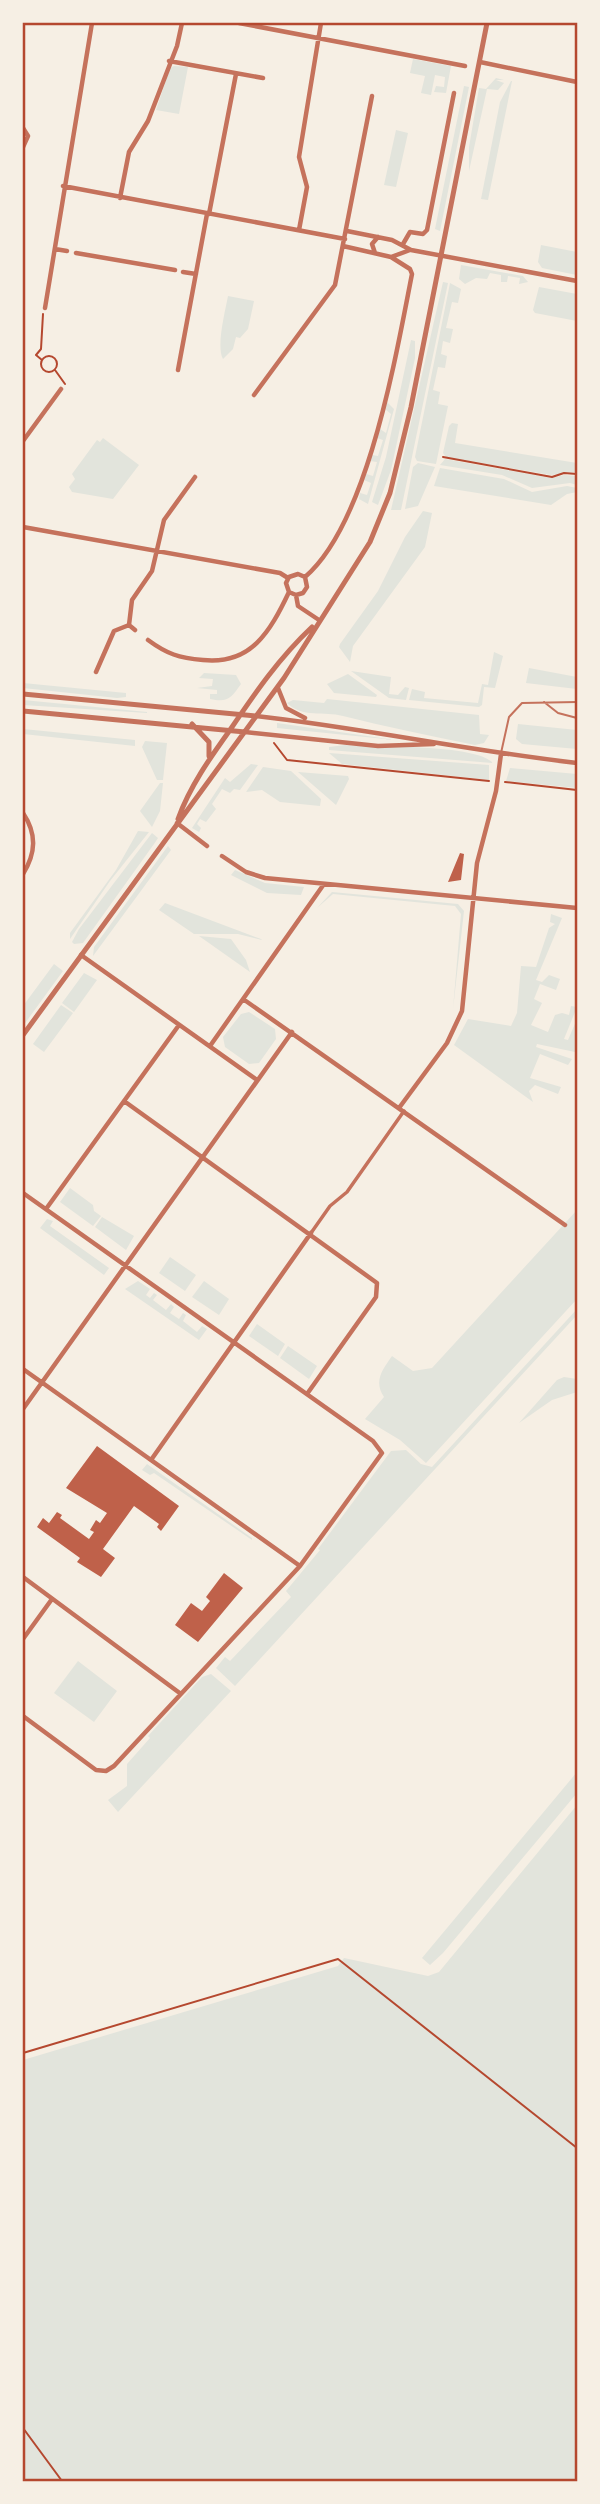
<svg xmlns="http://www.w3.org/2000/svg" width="600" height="2504" viewBox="0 0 600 2504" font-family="'DM Sans',sans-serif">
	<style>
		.green { fill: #e2e4dc }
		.building { fill: #bf614a }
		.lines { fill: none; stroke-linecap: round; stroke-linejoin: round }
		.path { stroke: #b5482f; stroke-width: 2 }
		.service { stroke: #c5725c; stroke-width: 2 }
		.pedestrian { stroke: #c5725c; stroke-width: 3.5 }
		.minor { stroke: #c5725c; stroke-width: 4.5 }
		.tertiary { stroke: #c5725c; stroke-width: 5 }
		.neatline { fill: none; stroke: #b5482f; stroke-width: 2.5 }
	</style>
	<rect width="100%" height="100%" fill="#f6efe4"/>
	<!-- green -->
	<path class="green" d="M413,59L451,66L446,93L434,92L436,86L444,87L445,77L435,75L431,95L421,93L425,76L410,73Z
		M174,66L188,67L179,114L156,110L170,68Z
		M496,78L504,80H496L504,83L498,90L487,89L469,171V147L479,88L486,89Z
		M511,81H512L488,200L481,199L500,102Z
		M464,86L469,87L440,231L435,229Z
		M396,130L408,133L396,187L384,185Z
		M541,245L577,252V275L542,268L538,262Z
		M461,265L523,276L528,282L519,284L520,278L508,276L507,282H501V275L490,273L487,279L476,278L465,284L459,279Z
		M443,282L448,283L401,510H391Z
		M450,283L461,289L458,303L452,302L446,328L453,329L450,343L443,341L441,354L447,356L445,368L438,367L433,390L440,392L438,404L448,406L436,464L417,461L415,457Z
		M539,287L577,294V321L535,313L533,310Z
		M228,296L254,301L248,329L240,338L236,337L233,349L223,359C216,347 225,312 228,296Z
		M411,340L415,341V358L391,470L378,505L372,502L386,457Z
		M387,402L394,409L368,504L359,499L360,493L367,495L371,483L364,480L366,474L373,476L377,462L370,461L372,455L378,456L383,440L377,438L380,429L386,433L391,414L385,409Z
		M452,423L458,424L455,443L577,463V472L551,475L446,457L443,453L449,426Z
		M103,438L139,465L113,499L72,492L69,487L75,479L72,474L97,440L100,442Z
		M445,459L551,478L564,475L577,476V485L570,483L532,488L502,475L440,465Z
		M418,463L435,467L418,506L405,509L413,467Z
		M440,468L504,479L532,492L567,486L577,488V492L567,494L551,505L434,486Z
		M423,511L432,513L425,547L353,646L350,662L339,647L340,644L378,591L405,537Z
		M494,652L503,656L495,688L484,687L482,705L479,707L409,700L412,689L425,692L424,698L478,703L482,684L488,685Z
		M529,668L577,677V689L526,683Z
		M351,671L391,677L389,694L398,695L405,687L409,688L406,700L389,698Z
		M204,673L236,675L241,684C231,698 228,703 210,699V694H217V690L197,688L212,686L213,679L199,678Z
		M348,674L377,695L376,697L334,693L327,684Z
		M23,683L126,693V697L117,698L23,688Z
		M327,699L479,715L480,734L489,735L484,743L475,745C431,736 387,727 343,716C324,711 302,718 287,703L293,700L324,703Z
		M23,700L147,712V713L23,705Z
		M277,723L395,740L277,728Z
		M518,724L577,730V749L522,744L516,739Z
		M23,729L135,740V746L23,734Z
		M145,741L167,743L163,780H157L142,747Z
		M345,745C374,747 476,744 493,763L329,750V747Z
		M329,753L489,765V780L342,764Z
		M251,764L258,765L240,790L234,789L230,793L222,789L212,804L216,809L206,822L200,819L197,824L201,828L199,832L192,828L225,778L230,782Z
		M263,767L291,771L321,799L320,806L280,802L262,790L246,792Z
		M510,768L577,774V788L506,781Z
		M298,772L348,776L349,779L336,805Z
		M160,783H163L160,811L152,827L140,811Z
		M138,831L149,832L110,881L70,939V933L116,870Z
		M152,833L158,838L154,844L83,943L74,944L72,942L79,929Z
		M168,846L171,850L93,956L94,947Z
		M235,870L265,883L304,887L301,895L267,893L231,875Z
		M332,892L458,904L464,911L453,1009L461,914L455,906L333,894L317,908Z
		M165,903L261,939L262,940L238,934H194L159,910Z
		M551,914L562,918L536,980L542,982L549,975L560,979L556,990L540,984L534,999L542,1003L531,1025L548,1032L555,1015L562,1013L569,1015L571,1006L577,1007L564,1039L568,1040L577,1019L575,1052L537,1044L536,1047L572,1059L568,1065L540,1054L530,1078L561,1087L558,1094L535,1085L529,1091L533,1102L454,1045L468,1019L511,1026L517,1013L521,966L536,967L549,928L555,924L550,922Z
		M199,936L231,939L246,960L250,972Z
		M54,964L63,971L23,1026V1006Z
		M84,973L97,980L74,1012L62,1003Z
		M61,1005L73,1013L44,1052L33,1044Z
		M249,1012L275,1029L276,1039L259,1063L249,1064L225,1047L223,1037L241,1014Z
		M70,1188L93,1205L94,1211L101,1216L93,1226L60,1202Z
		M577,1210V1299L426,1463L400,1440L365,1419L384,1397C373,1381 383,1369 392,1356L413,1371L432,1368Z
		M102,1217L134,1236L126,1250L95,1227Z
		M47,1219L53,1221L50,1226L109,1268L104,1275L40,1228Z
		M170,1257L196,1275L185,1291L159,1273Z
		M138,1281L150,1289L146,1295L150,1298L154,1293L157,1295L153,1300L166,1310L171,1304L174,1307L170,1313L179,1319L183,1313L186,1315L183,1321L197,1332L202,1326L207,1329L199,1340L125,1289Z
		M204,1281L229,1299L219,1315L192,1297Z
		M577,1309V1315L235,1686L216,1668L225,1657L230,1661L291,1597L286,1591L320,1550L318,1549L391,1451L406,1450L421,1464L432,1467Z
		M257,1324L285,1344L278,1356L249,1336Z
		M288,1346L317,1366L309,1379L280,1358Z
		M564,1377L577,1379V1392L552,1400L519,1423L557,1380Z
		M147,1464L252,1538V1540L154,1473L150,1475L142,1470Z
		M78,1661L117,1691L94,1722L54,1693Z
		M211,1674L231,1691L118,1812L108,1800L127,1786V1764L150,1738L148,1736L202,1677Z
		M577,1772V1793L443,1953L430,1965L422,1958Z
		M577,1805V2481H23V2060L338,1966L344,1958L428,1976L439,1972Z"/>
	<!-- building -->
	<path class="building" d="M460,853L464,854L461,880L448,882Z
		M97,1446L179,1506L161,1531L157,1527L159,1524L134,1506L103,1549L115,1558L101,1577L77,1562L80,1558L37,1527L43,1518L49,1523L57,1512L62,1515L60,1518L89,1539L94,1532L90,1530L96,1520L100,1523L107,1513L66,1488Z
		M224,1573L243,1588L198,1642L175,1625L191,1603L202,1611L210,1601L206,1597Z"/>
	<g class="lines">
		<!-- path -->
		<path class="path" d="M41 364a8 8 0 1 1 16 0a8 8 0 1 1-16 0Z
			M42,360L36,355L41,349L43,314
			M55,370L65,384
			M443,457L552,477L564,473L577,474
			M274,743L287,760L489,781
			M505,782L577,790
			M23,2053L338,1959L577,2148
			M23,2428L62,2481"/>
		<!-- service -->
		<path class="service" d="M544,702L558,713L577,718
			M501,753L509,717L522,703L577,702"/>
		<!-- pedestrian -->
		<path class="pedestrian" d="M311,1233L330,1206L347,1192L404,1111"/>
		<!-- minor -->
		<path class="minor" d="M239,23L465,66
			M169,61L263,78
			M480,62L577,82
			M23,128L28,136L23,147
			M63,186L345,239
			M120,198L129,152L148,121L177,46L182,23
			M209,214L236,74
			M299,230L307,187L299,157L321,23
			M347,231L392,240L411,250L577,281
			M403,244L410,232L423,234L427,230L454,93
			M343,246L391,257L410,250
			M55,249L67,251
			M76,253L175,270
			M375,253L372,244L378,237
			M183,272L196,274
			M45,308L92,23
			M178,370L207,214
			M254,395L335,285L372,96
			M23,441L61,389
			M23,527L280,573L288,578
			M305,577C368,523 396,355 412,274L410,269L391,257
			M296,595L298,606L319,620
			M129,625L132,600L152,571L164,520L195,477
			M129,625L135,630
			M148,640C167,654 179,658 203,660C251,665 270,632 289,592L286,583L289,577L298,574L305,577L307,587L303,593L296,595L289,592
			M96,672L114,631L129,625
			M278,688L286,708L305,718
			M256,716C364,728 469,751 577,763
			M245,732L378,746L434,744
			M23,813C37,834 36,853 23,874
			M177,823L207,846
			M222,856L246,872L265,878L577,908
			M81,955L257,1080
			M243,999L565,1225
			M210,1046L324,884
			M124,1101L377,1283L376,1297L307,1394
			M399,1108L447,1043L462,1011L477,863L496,791L501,754
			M23,1193L373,1441L382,1453L300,1566L114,1766L106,1771L96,1770L23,1716
			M46,1209L179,1025
			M23,1369L300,1566
			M23,1409L292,1032
			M151,1460L311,1233
			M23,1577L181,1694
			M23,1639L52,1599"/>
		<!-- tertiary -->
		<path class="tertiary" d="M23,694L256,716
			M23,711L245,732
			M192,724L209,742V756
			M178,819C190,786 210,758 230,730C255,693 279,658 312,627
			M23,1035L284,678L370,542L390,493L411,407L487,23"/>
	</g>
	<!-- border -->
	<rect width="600" height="2504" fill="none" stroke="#f6efe4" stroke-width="49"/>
	<rect x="24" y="24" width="552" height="2456" class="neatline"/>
</svg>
